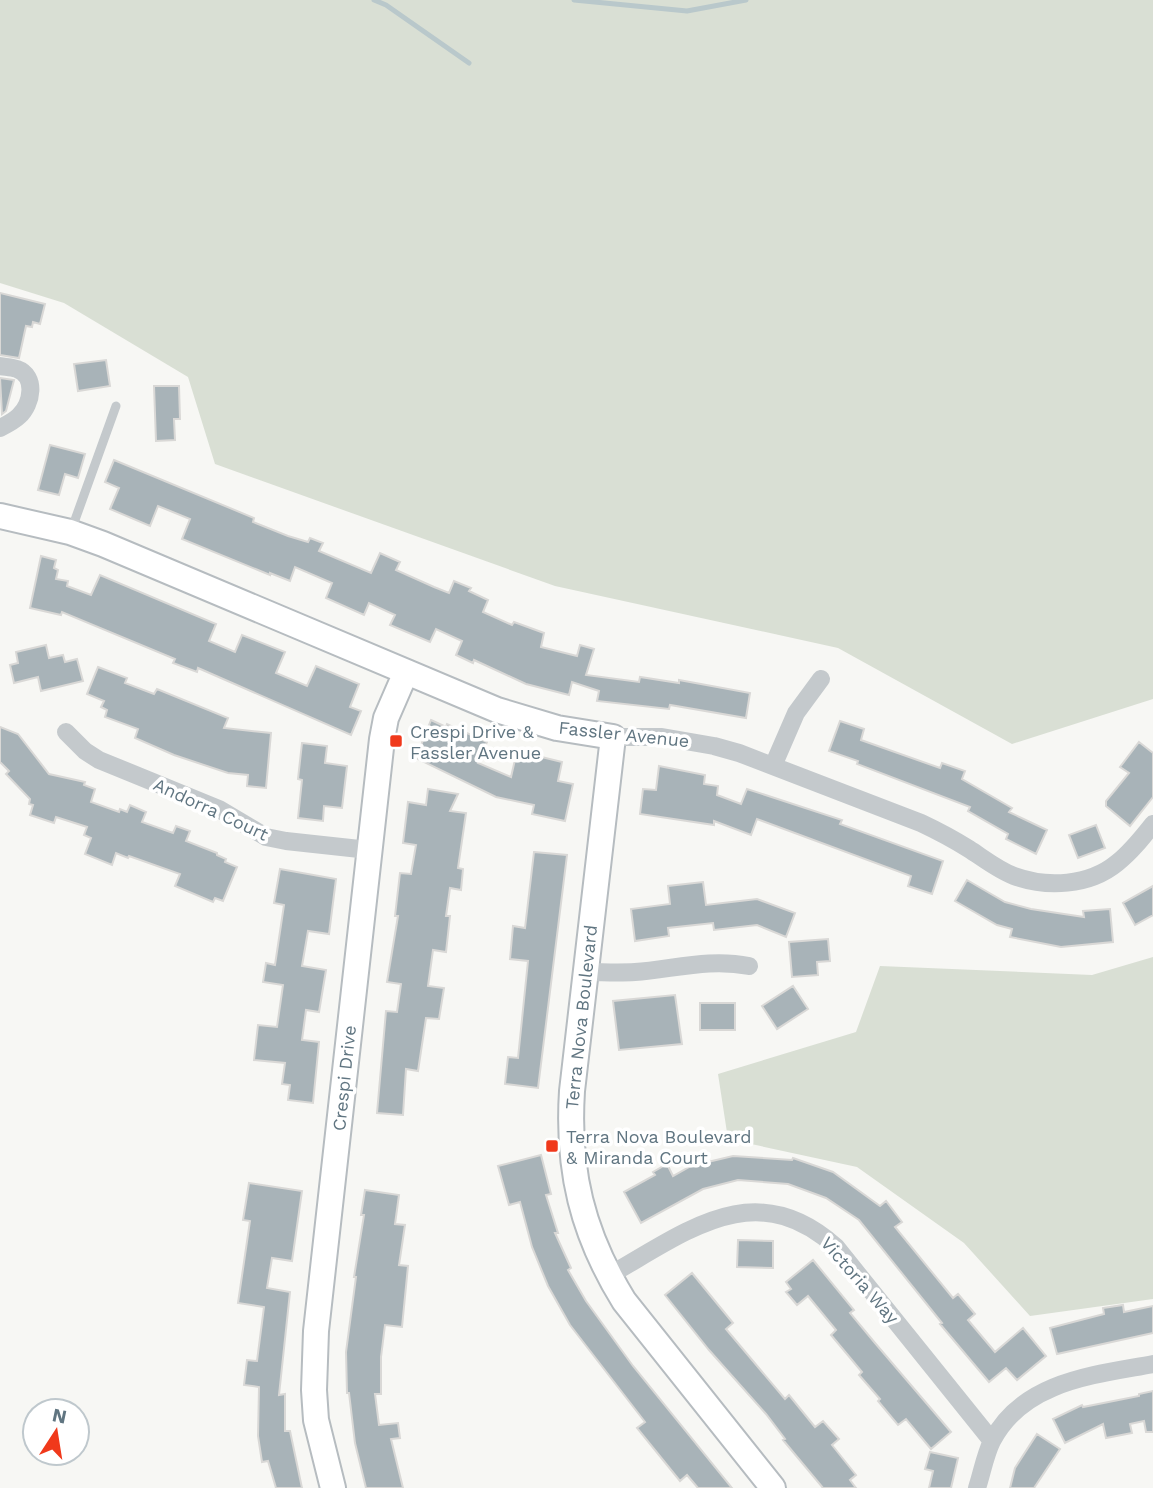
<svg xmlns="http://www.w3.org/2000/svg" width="1153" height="1488" viewBox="0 0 1153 1488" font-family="'Work Sans',sans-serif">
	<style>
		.green { fill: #d9dfd4 }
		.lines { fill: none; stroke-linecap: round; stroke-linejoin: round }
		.stream { stroke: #b9c8cb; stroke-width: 5 }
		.building { fill: #a8b3b8; stroke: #d9d8d6; stroke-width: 2 }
		.secondary-casing { stroke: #b6bcc0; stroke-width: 28 }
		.lane { stroke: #c4c9cc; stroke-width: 9 }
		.street { stroke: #c4c9cc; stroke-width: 18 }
		.secondary { stroke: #fff; stroke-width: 24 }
		.poi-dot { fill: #f0391b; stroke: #fff; stroke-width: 2.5 }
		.labels { text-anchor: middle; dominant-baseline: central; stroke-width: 7; stroke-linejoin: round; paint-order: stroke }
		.poi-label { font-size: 18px; fill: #607581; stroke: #fff; text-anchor: start }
		.street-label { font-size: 18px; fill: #607581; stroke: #fff }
	</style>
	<rect width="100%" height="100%" fill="#f7f7f4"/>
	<!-- green -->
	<path class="green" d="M0,0H1153V699L1012,744L838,648L555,586L215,464L188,377L64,303L0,283Z
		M1153,957V1299L1030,1316L964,1243L857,1167L728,1139L718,1074L856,1032L880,966L1092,975Z"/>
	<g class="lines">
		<!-- stream -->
		<path class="stream" d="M374,0L386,5L469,63
			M574,0L687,11L746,0"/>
	</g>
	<!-- building -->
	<path class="building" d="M0,293L45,304L40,324L33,322L32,327L26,326L19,358L0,355Z
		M106,360L110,386L78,391L74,364Z
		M0,378L14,380L6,411L2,414Z
		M154,386H179L180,419H174L175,440L156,441Z
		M50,445L85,454L78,478L65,474L59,495L38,490Z
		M114,460L254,518L253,522L288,536L308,542L310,538L323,543L319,551L371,573L380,553L400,562L396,570L434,587L449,593L454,581L471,588L469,591L488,600L483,612L512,625L514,622L544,633L541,647L577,656L580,645L594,649L586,675L639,682L640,677L679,683V680L750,693L746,718L670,705L669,709L597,701L599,691L572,682L569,695L526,684L474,660L473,663L456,655L462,641L436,629L430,642L390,625L395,615L369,603L364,615L326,598L332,583L295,567L290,581L270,573V575L182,539L190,519L158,506L150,526L110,509L119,488L105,482Z
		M41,556L56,560L54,568L58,570L56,579L68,581L67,586L91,595L100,575L216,624L209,641L235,652L242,635L285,652L276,673L307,686L316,666L359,684L350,707L361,711L351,735L198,668L197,672L173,663L175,659L62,612L61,615L30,608Z
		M46,645L49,658L63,655L65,662L77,659L83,681L41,691L38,677L14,683L10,665L18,663L16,652Z
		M98,667L127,678L125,683L154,694L157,689L228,718L224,728L271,733L266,788L247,786L248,775L228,773L174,755L135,738L138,729L105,717L107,710L101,707L104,701L87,694Z
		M431,720L446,727L447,724L487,742L478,763L511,777L517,751L562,762L558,781L573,784L565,821L532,814L534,805L496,797L416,758Z
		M840,721L864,729L861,740L940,768L942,763L965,771L962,779L1012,808L1009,812L1047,830L1036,854L1006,839L1008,834L968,811L970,807L857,764L858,761L829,751Z
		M0,727L18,734L49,774L85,782L84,785L95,789L91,802L119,812L120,809L127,812L130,805L146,812L142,822L173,833L176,826L190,831L186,841L217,853V855L226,859L225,862L237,867L223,901L215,898L213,902L175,886L180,874L129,856L128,858L116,853L112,865L85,854L91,838L84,835L87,827L56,817L54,823L30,815L33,805L29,804L30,799L6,774L9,771L0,762Z
		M1139,742L1153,753V797L1130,826L1106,806V801L1129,773L1120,767Z
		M302,743L327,746L325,763L347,766L342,808L324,806L323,821L298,818L302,780L298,779Z
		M659,766L705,775L704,784L718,786L717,795L741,804L747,789L842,820L840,824L943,861L932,894L908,886L911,876L757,819L751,835L714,821V825L640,814L643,789L656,790Z
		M428,789L458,794L450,811L466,813L458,868L463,869L461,890L450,888L446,916H450L446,952L433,950L428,986L444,988L439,1019L426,1018L418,1071L406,1069L403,1115L377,1113L386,1011L397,1012L401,984L387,982L398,916H395L400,873L411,874L416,845L403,843L408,802L426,805Z
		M1096,825L1105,848L1078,858L1069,835Z
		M534,852L567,855L538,1088L505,1084L508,1057L518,1058L528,961L510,959L513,926L525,928Z
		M280,869L336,879L329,934L308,931L302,966L326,970L319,1012L306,1010L302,1040L319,1042L313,1103L288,1100L290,1085L282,1084L285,1063L254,1060L258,1025L277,1027L283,985L263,982L266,963L275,965L284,905L274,903Z
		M967,880L1005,902L1031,909L1084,917L1083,911L1110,909L1113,942L1061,947L1010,937L1012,929L997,925L955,901Z
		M703,882L706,905L757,899L795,913L786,937L757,925L714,930L713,923L668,928L669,936L635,941L631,909L670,904L668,886Z
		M1153,886V915L1135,925L1123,903Z
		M828,939L830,961L817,962L818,975L792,977L789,942Z
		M793,986L808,1009L777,1029L762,1006Z
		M675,995L682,1044L619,1050L613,1001Z
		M700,1003H735V1030H700Z
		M541,1155L551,1194L546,1195L558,1233H555L571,1268L568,1270L586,1301L633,1366L732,1488H698L687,1475L680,1481L637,1428L645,1422L570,1325L548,1286L532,1247L520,1202L509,1205L498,1166Z
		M733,1156L792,1160L793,1158L833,1172L880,1206L886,1201L902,1222L895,1227L953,1298L958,1294L975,1314L968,1320L995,1352L1023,1328L1046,1356L1017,1380L1006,1368L989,1382L940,1324L942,1323L859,1220L826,1198L788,1184L738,1180L703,1189L641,1223L624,1192L655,1175L653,1172L667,1164L673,1176L691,1166Z
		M249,1183L302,1191L292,1261L272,1258L267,1288L290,1292L279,1395L285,1394V1431H290L302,1488H276L268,1461L262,1462L258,1436L259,1387L244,1385L247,1360L257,1361L264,1307L238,1303L250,1221L243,1220Z
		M365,1190L399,1195L395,1224L405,1225L399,1265L408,1266L402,1327L385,1325L381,1357V1394H375L379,1425L398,1423L400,1438L391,1439L403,1488H366L355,1443L349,1393H347L346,1352L356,1277H354L364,1215H361Z
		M738,1240L773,1241V1268L737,1267Z
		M813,1260L854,1310L850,1313L875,1343L951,1432L931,1449L906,1419L898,1425L878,1401L880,1399L859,1375L862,1372L831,1335L836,1330L808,1296L797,1305L786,1292L791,1289L786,1282Z
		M692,1273L733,1323L726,1329L785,1399L789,1395L815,1427L823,1421L839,1439L832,1445L856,1475L850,1480L856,1488H823L783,1440L785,1439L766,1414L709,1350L665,1295Z
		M1123,1305L1124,1312L1153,1306V1333L1057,1354L1050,1328L1104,1314L1103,1308Z
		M1153,1391V1432H1146L1144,1421L1130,1424L1132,1433L1106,1438L1103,1424L1065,1443L1053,1419L1082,1405L1083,1407L1139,1396V1394Z
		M1037,1434L1060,1449L1034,1488H1010L1015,1468Z
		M930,1452L958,1458L951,1488H929L933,1471L925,1469Z"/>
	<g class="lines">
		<!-- secondary casing -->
		<g class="secondary-casing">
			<path id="secondary" d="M0,516L70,532L103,544L497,710L557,728L613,737L572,1091C567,1170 582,1233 624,1301L773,1488
				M333,1488L316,1420L314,1390L316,1331L382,739L386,718L406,672"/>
		</g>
		<!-- lane -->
		<path class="lane" d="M71,531L116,406"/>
		<!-- street -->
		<path class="street" d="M0,366C5,367 12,367 17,369C37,376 32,404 19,416C14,421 6,425 0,428
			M66,732L85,751L99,760L219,809L266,837L286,841L369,850
			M613,737H662L714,746L739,753L921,823C938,831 953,839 969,849C983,858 998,870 1014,876C1047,888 1089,886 1117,863C1131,852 1142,838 1153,824
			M773,766L796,713L821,679
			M585,972C602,972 618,973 635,972C674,969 710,958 749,966
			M608,1276C686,1232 755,1174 836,1247L992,1441
			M977,1488C982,1473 985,1455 992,1441C1023,1381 1094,1375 1153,1364"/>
		<!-- secondary -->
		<use href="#secondary" class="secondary"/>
	</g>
	<!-- markers -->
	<g class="poi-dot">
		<rect x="389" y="734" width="14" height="14" rx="3.5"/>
		<rect x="545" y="1139" width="14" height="14" rx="3.5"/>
	</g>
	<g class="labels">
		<!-- poi labels -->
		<g class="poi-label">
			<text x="410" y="731">Crespi Drive &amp;<tspan x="410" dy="21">Fassler Avenue</tspan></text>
			<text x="566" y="1136">Terra Nova Boulevard<tspan x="566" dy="21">&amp; Miranda Court</tspan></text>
		</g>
		<!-- street labels -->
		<g class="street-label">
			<text transform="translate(624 734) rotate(6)">Fassler Avenue</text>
			<text transform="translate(211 809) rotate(25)">Andorra Court</text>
			<text transform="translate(581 1017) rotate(-84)">Terra Nova Boulevard</text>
			<text transform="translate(344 1078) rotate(-84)">Crespi Drive</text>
			<text transform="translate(860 1280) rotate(49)">Victoria Way</text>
		</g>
	</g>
	<!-- north arrow -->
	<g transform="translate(56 1432) rotate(12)"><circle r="33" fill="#ffffff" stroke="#bfc8cd" stroke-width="2"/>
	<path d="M0-5L12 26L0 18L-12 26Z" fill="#f0391b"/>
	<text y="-10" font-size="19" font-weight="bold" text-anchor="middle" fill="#607581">N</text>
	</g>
</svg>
